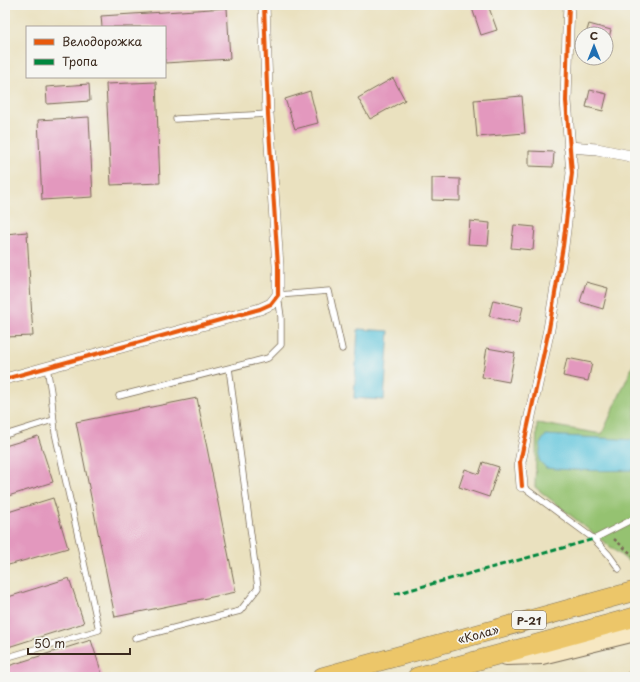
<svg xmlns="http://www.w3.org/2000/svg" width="640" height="682" viewBox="0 0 640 682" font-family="'Playpen Sans',sans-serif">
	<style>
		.green { fill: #95c271; stroke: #687648 }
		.water { fill: #5dc4db; stroke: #4c777c }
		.building { fill: #e398be }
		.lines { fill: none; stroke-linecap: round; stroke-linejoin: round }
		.service-casing { stroke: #786a56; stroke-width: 7 }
		.minor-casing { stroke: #786a56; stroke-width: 12 }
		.secondary-casing { stroke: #786a56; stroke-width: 18 }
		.trunk-casing { stroke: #786a56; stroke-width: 20 }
		.path { stroke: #786a56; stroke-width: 2.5; stroke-dasharray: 3 3; stroke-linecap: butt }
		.service { stroke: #fff; stroke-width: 5.5 }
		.minor { stroke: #fff; stroke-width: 11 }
		.secondary { stroke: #f7e8c3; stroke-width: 16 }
		.trunk { stroke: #ecc669; stroke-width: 19 }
		.quiet { stroke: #00873e; stroke-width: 3; stroke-dasharray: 6 3; stroke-linecap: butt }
		.cycleway-casing { stroke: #f6f6f2; stroke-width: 6 }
		.cycleway { stroke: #e8590c; stroke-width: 4 }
		.labels { text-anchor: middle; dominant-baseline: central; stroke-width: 3.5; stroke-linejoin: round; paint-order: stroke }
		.shield { fill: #f6f6f2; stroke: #73675e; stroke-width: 1 }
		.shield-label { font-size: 11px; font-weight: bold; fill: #3b2a1e }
		.street-label { font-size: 12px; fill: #3b2a1e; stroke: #f6f6f2 }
	</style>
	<rect width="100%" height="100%" fill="#f6f6f2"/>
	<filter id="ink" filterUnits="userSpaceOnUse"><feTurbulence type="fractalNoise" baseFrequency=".025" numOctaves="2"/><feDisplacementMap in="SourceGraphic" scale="8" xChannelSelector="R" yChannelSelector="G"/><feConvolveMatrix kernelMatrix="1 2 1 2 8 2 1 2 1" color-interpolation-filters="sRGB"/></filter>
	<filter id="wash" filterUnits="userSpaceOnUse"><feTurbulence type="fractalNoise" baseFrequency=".012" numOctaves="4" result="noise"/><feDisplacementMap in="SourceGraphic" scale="16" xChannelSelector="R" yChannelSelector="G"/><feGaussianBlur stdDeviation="0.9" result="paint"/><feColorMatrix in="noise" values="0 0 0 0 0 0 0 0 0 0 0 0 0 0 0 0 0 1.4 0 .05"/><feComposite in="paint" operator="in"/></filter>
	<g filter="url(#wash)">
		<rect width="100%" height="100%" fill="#eae1bf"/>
		<!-- green -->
		<path class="green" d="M635,361V559L628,561L535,487L537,423L602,434Z"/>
		<!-- water -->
		<path class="water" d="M358,329L389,331L384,400L354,398Z
			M546,435L635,440V470C605,471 575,471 546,468L539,460L541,442Z"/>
		<g id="blocks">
			<!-- building -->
			<path class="building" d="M471,5H488L497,30L481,35Z
				M227,8L230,59L165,63V27H102L101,16Z
				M589,24L611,30L606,48V34H586Z
				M393,78L405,100L370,119L358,98Z
				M156,82L160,183L111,185L106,84Z
				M89,84L90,101L47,104L46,87Z
				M590,90L607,94L603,111L586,107Z
				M310,91L318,123L295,129L285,99Z
				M522,96L525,133L477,137L474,100Z
				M89,117L93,197L42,200L38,120Z
				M529,151L554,152L553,167L529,166Z
				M432,178L460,179V201L432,200Z
				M470,221L490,223L488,245L468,244Z
				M514,225L535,227L533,250L511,248Z
				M27,232L33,336L5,337V234Z
				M586,282L608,288L603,309L580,302Z
				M493,300L523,307L519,323L489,316Z
				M487,348L515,353L509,382L482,377Z
				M567,358L592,363L588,381L563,376Z
				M197,398L236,592L115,617L76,422Z
				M38,436L53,482L5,497V446Z
				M483,462L499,467L489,497L459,487L465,469L479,474Z
				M53,498L68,548L5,566V513Z
				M69,578L84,623L5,648V598Z
				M91,640L103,677H5V667Z"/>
		</g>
	</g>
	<g filter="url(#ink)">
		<use href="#blocks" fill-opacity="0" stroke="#786a56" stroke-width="1"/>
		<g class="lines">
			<!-- service casing -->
			<g class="service-casing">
				<path id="service" d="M176,119L268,114
					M119,396L268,358L281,345V317L278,295L329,291L342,349
					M5,435L53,420
					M522,486L594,539L609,555L619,569
					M594,539L635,518
					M135,638L240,611L258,588L229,368
					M5,658L99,630L55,433L51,392L47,367
					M627,677L634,672L635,668"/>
			</g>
			<!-- minor casing -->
			<g class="minor-casing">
				<path id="minor" d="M569,147L597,149L635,157
					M5,379L260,309L271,304L278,295V266L268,114L264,5
					M522,486L520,462L549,329L563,246L572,173L566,101L568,30L569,5"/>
			</g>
			<!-- secondary casing -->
			<g class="secondary-casing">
				<path id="secondary" d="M506,657L542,656L635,633"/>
			</g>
			<!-- trunk casing -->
			<g class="trunk-casing">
				<path id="trunk" d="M322,677L635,591
					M417,677L635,617"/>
			</g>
			<!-- path -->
			<path class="path" d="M614,539L635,557"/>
			<!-- service -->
			<use href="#service" class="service"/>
			<!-- minor -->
			<use href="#minor" class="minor"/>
			<!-- secondary -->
			<use href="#secondary" class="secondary"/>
			<!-- trunk -->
			<use href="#trunk" class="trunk"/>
			<!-- quiet -->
			<path class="quiet" d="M395,594L552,551L594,539"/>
			<!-- cycleway casing -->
			<g class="cycleway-casing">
				<path id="cycleway" d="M5,379L260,309L271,304L278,295V266L268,114L264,5
					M522,486L520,462L549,329L563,246L572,173L566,101L568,30L569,5"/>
			</g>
			<!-- cycleway -->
			<use href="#cycleway" class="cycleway"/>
		</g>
	</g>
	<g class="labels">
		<!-- shield labels -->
		<rect class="shield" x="512" y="611" width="34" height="18" rx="3"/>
		<g class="shield-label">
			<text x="529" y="620">Р-21</text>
		</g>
		<!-- street labels -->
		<g class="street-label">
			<text transform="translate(478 634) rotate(-15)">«Кола»</text>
		</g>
	</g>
	<!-- margin -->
	<rect width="640" height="682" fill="none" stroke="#f6f6f2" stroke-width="20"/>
	<!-- legend -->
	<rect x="26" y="26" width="140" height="52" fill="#f6f6f2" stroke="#aba49d"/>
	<rect x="34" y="39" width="20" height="6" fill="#e8590c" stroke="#aba49d"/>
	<text x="62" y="46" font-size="12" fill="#3b2a1e">Велодорожка</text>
	<rect x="34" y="59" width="20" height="6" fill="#00873e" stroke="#aba49d"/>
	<text x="62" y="66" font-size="12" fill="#3b2a1e">Тропа</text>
	<!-- north arrow -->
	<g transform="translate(594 46)"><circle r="19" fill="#f6f6f2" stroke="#aba49d"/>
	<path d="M0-3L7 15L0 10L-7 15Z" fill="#1f6fb2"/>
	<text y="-6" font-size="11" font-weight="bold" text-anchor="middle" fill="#3b2a1e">С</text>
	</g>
	<!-- scale -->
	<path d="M28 648v6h102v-6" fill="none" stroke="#3b2a1e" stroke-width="2"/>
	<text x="34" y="648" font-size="12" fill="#3b2a1e" stroke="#f6f6f2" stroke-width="3" paint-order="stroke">50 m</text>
</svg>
